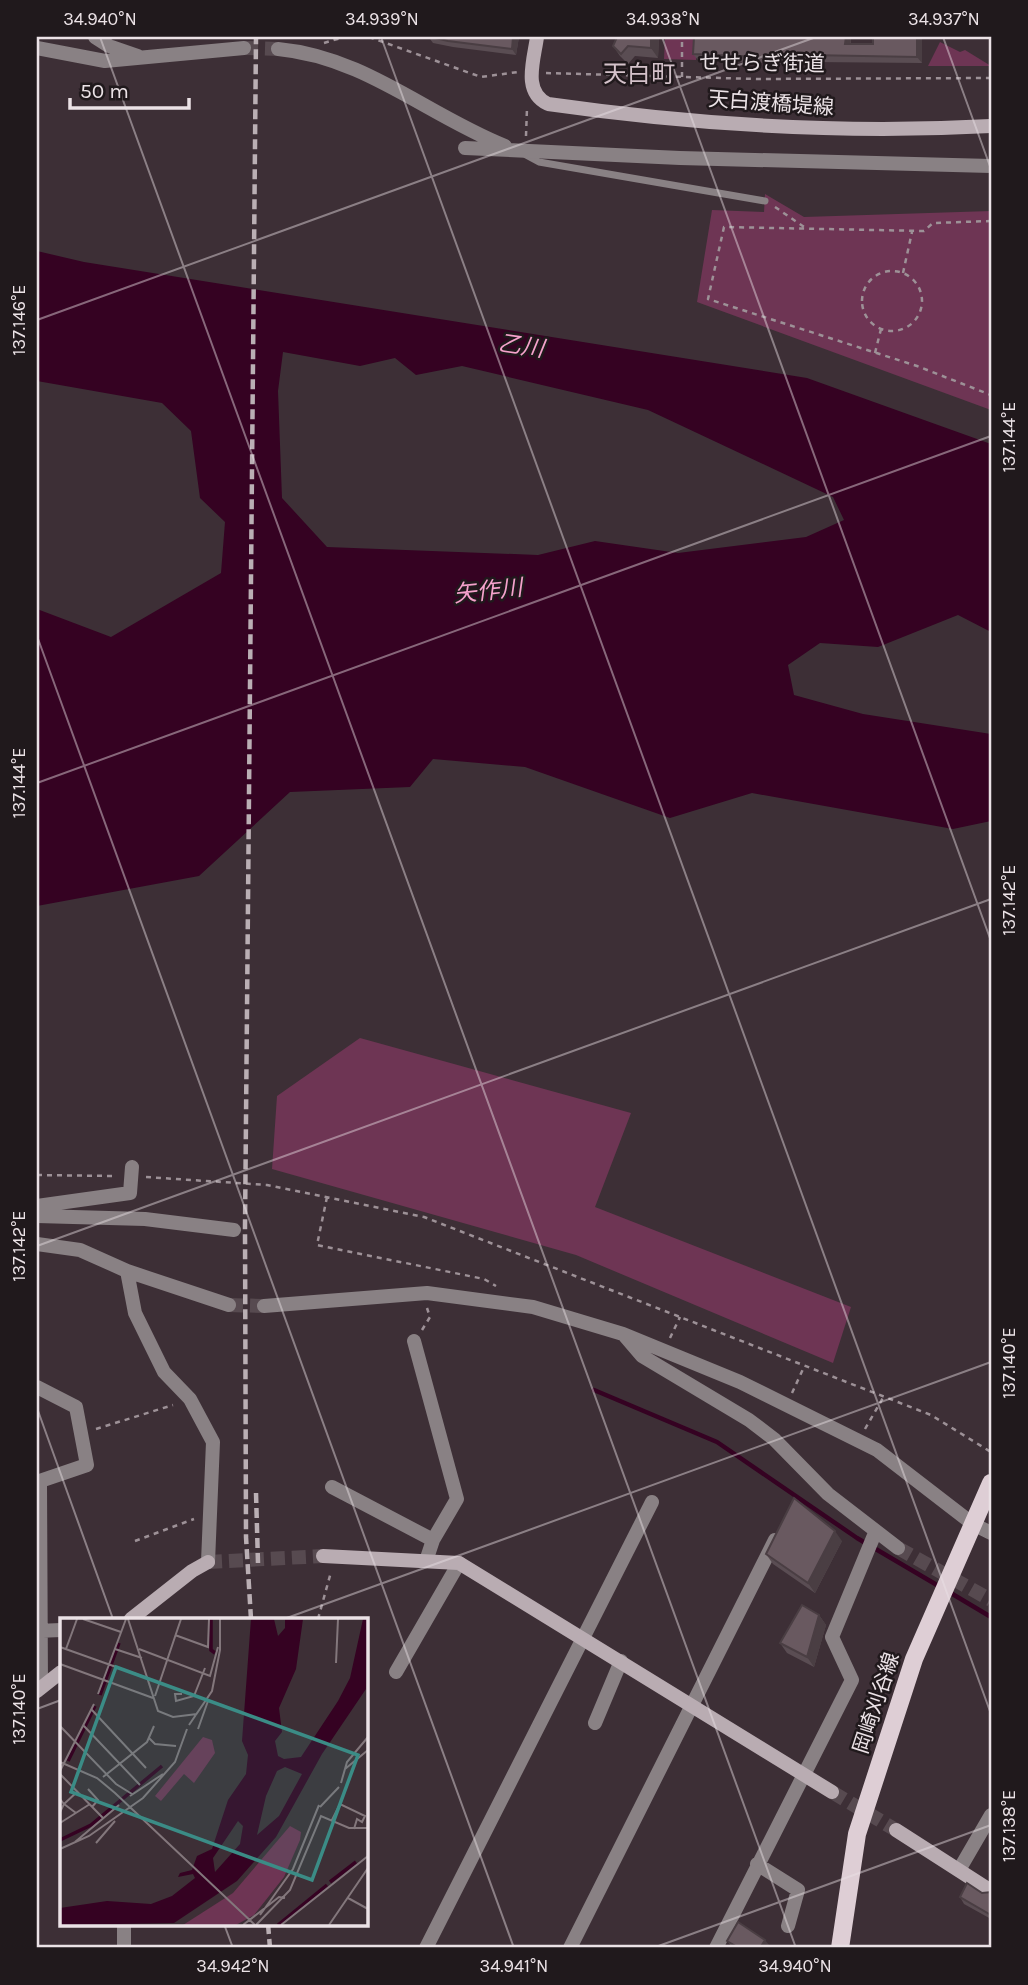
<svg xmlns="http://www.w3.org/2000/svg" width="1028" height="1985" viewBox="0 0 1028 1985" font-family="Karla,'Noto Sans JP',sans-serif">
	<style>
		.green { fill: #6e3554 }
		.water { fill: #350222; fill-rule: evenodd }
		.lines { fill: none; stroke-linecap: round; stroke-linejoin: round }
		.stream { stroke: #350222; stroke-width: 4.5 }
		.street-tunnel { stroke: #574a50; stroke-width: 14; stroke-dasharray: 14 7; stroke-linecap: butt }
		.secondary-tunnel { stroke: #574a50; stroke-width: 14; stroke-dasharray: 14 7; stroke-linecap: butt }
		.path { stroke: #9d9197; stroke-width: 2.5; stroke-dasharray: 5 5; stroke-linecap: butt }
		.lane { stroke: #898184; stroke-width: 7 }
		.street { stroke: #898184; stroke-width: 14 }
		.secondary { stroke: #b9acb2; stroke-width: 14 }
		.primary { stroke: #deced5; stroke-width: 18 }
		.rail { stroke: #baafb4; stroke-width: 4.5; stroke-dasharray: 10 5; stroke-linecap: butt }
		.wall { fill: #5a4d53 }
		.shaded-wall { fill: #4a3e43 }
		.building { fill: #695960; stroke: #4a3e43; stroke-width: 2 }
		.ticks { fill: none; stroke: #ebe2e6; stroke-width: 2; stroke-opacity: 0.45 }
		.labels { text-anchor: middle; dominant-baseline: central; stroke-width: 5; stroke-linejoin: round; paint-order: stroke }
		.street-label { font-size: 21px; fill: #ebe2e6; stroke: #20191c }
		.water-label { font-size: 23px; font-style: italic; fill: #f5a2cc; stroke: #20191c }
		.quarter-label { font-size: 24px; fill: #d4c2ca; stroke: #20191c }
		.inset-river { fill: none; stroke: #350222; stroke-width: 3.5 }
		.inset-road { fill: none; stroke: #83777c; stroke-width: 2 }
		.view { fill: #3b8c86; fill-opacity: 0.15; stroke: #3b8c86; stroke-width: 3.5 }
		.inset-edge { fill: none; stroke: #ebe2e6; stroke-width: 3.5 }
		.neatline { fill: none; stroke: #ebe2e6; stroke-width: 2.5 }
		.ticks-label { font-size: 18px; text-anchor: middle; fill: #ebe2e6 }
	</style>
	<rect width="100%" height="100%" fill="#3d2f36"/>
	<!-- green -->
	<path class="green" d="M665,37H697L696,60L664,59Z
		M940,42L960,52L965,50L991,66H928Z
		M765,194L804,217L991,211V410L697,302L712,210L764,212Z
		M360,1038L631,1113L595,1207L851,1307L833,1363L576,1255L272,1169L277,1096Z"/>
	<!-- water -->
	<path class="water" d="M37,251L84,262L807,378L991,444V632L958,615L878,647L820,643L788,665L794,695L863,714L991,734V821L953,829L752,793L670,818L525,767L433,759L410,787L290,792L199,876L37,906V609L111,637L221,573L225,522L200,498L191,431L162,403L37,381ZM283,352L360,366L395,358L416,375L462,366L648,410L833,497L844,520L806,537L678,553L595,541L538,555L327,547L282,498L278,391Z"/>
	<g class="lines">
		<!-- stream -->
		<path class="stream" d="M594,1390L717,1442L857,1538L942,1588
			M949,1592L991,1617"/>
		<!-- street-tunnel -->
		<path class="street-tunnel" d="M244,48L278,49
			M229,1305L264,1306
			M898,1548L991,1600"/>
		<!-- secondary-tunnel -->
		<path class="secondary-tunnel" d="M208,1562L323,1556
			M832,1792L896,1830"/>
		<!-- path -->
		<path class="path" d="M369,37L481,77L518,72
			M324,43L344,37
			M546,73L756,79L991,78
			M682,77V37
			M526,136L527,108
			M775,207L807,229
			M991,221L933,223L924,231L724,227L708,299L917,366L991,395
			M862 301a30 30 0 1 1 60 0a30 30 0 1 1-60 0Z
			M903,273L912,232
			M875,353L881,329
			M37,1175L115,1176
			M146,1177L267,1185L424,1217L931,1415L991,1452
			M327,1197L317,1245L484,1279L496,1286
			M422,1330L430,1317L427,1308
			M670,1338L680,1317
			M792,1393L804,1367
			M96,1429L173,1405
			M865,1429L884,1396
			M135,1541L194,1519
			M318,1619L331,1572"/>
		<!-- lane -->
		<path class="lane" d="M526,155L539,162L765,201"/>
		<!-- street -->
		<path class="street" d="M95,37L109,46L138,56
			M37,48L105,61L244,48
			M278,49C365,57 427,115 505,146
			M465,148L680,158L991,166
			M37,1206L130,1193L132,1167
			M37,1216L145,1219L234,1230
			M37,1244L80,1250L127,1271L229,1305
			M127,1271L135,1313L164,1372L190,1399L213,1442L208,1562
			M264,1306L427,1293L533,1307L623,1334L740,1382L877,1450L973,1524L991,1533
			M624,1335L642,1356L749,1420L774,1439L828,1494L898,1548
			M414,1341L457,1499L433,1540L426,1561
			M37,1387L76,1407L87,1465L37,1482
			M40,1483L41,1687
			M332,1487L433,1540
			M37,1631L61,1630
			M396,1672L459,1563
			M595,1723L621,1661
			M757,1864L798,1890L788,1926
			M959,1870L991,1815
			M124,1924V1948
			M426,1948L652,1502
			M570,1948L775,1540
			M716,1948L852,1680L832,1637L875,1533"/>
		<!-- secondary -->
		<path class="secondary" d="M537,37C534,60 522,92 548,104C695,125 844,134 991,126
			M323,1556L459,1563L832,1792
			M131,1619L192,1571L208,1562
			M37,1691L61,1672
			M896,1830L991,1891"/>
		<!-- primary -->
		<path class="primary" d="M840,1948L857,1834L914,1659L991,1483"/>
		<!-- rail -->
		<path class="rail" d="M256,1493L258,1563
			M251,1619L246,1537L245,1227L256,37
			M268,1924L270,1948"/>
	</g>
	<!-- wall -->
	<path class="wall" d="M416,37H519L516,55L453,47L433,43L430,39Z
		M617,37H659L658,58L635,56L628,64L620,56L613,46Z
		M851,37V44H873V37H922V63L814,62V65L698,60L693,54Z
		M842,1541L815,1593L773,1564L766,1554Z
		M819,1615L826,1625L814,1667L787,1653L780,1643Z
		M991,1892V1919L964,1904L960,1897L982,1893Z
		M727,1941L770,1946L769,1948H733Z"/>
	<!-- shaded-wall -->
	<path class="shaded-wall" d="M513,37H519L516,55L512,49Z
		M651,37H659L658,58L651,48Z
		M846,37H851L850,51L845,44Z
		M917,37H922V63L917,57Z
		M809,55L814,62V65L809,59Z
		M835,1531L842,1541L815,1593L808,1583Z
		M819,1615L826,1625L814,1667L807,1657Z
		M765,1940L770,1946L769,1948H760Z"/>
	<!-- building -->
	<path class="building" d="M431,37H513L512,49L448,41Z
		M617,37H651V48L628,46L621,54L613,46Z
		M694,37H846L845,44H873V37H917V57L809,55V59L693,54Z
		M794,1498L835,1531L808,1583L766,1554Z
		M802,1605L819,1615L807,1657L780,1643Z
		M967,1883L982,1893L991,1892V1915L960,1897Z
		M738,1922L765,1940L760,1948H739L727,1941Z"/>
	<!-- ticks -->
	<path class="ticks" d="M100,37L796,1948M381,37L991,1714M662,37L991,941M943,37L991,169M37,320L816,37M37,636L514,1948M37,783L991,436M37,1246L991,899M37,1408L113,1619M284,1619L991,1362M37,1709L61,1700M224,1924L233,1948M653,1948L991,1825"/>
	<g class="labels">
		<!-- street labels -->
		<g class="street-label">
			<text transform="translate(762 63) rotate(1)">せせらぎ街道</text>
			<text transform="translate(771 103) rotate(4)">天白渡橋堤線</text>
			<text transform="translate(876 1703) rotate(-72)">岡崎刈谷線</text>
		</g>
		<!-- water labels -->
		<g class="water-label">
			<text transform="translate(521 346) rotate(8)">乙川</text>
			<text transform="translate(488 591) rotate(-6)">矢作川</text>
		</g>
		<!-- quarter labels -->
		<g class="quarter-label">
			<text x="639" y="74">天白町</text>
		</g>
	</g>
	<!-- overview -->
	<g transform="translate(60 1618)">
		<rect width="308" height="308" fill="#3d2f36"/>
		<path d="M143,119L152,122L155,135L134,165L124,156L101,183L95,178ZM230,208L241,214L240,222L224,259L194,297L176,307H123L173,275Z" fill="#6e3554"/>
		<path d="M191,1H214L218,18L225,10V1H243L236,51L219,90L222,114L215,123L218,138L224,141L241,139L278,83L290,60L303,1H308L306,71L262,136L216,219L177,263L114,305L0,307V290L47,283L91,286L112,278L135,260L133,256L118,259L120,255L132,252L137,238L152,231L168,182L186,156L188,137L182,123ZM225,149L242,156L219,198L197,217L206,178L217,153ZM178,203L183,208L180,226L155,254L153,240Z" fill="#350222" fill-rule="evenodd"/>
		<path class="inset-river" d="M151,1V32L155,35M40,77L59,25M8,143L35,88M0,222L31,207L102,148M270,264L296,244M218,307L267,267"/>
		<path class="inset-road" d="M23,1L61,14M68,1L98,93L113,99L137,96M115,17L148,29L149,1M0,29L87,60M6,31L17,1M55,31L82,40M79,31L150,58L158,29M276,45L278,1M0,46L93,80M38,76L66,1M122,76H115L116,83L134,78L145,50M95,78L121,1M31,91L86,150M23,107L80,167M129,107L152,73L160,32V1M0,108L56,166L72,176M138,111L148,83M89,120L95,126L116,128M0,144L37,160L55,175L195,307M285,151L308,132M0,153L34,86M0,156L43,200M43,159L87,124L94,108M281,165L287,144L308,119M28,171L38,182L32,189M70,178L103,156M0,181L4,186L17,174M260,189L279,169M0,194L4,186L16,195M272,202L280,186L305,198L302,204L297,201L294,211M0,205L30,186M15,224L59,187M36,225L55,203M0,231L29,218L83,180L115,144L127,111M288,280L308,291M200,297L233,251L259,187M183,307L219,279L225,280M196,307L230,272L261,198L289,210H308M221,307L308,238M269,307L308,250"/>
		<path class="view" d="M56,49L298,137L252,262L11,174Z"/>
		<rect width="308" height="308" class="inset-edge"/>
	</g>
	<!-- border -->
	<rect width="1028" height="1985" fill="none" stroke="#20191c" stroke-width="77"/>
	<!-- scale -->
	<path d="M70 98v10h119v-10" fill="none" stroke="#ebe2e6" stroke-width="3.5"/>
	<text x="80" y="98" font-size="21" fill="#ebe2e6" stroke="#20191c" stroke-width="5" paint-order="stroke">50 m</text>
	<rect x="38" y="38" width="952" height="1908" class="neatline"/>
	<g class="ticks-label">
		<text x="100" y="25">34.940°N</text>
		<text x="382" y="25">34.939°N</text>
		<text x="663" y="25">34.938°N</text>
		<text x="944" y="25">34.937°N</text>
		<text transform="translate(19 320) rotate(-90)" y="6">137.146°E</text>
		<text transform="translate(1009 437) rotate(-90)" y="6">137.144°E</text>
		<text transform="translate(19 783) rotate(-90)" y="6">137.144°E</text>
		<text transform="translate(1009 900) rotate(-90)" y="6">137.142°E</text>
		<text transform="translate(19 1246) rotate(-90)" y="6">137.142°E</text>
		<text transform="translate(1009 1363) rotate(-90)" y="6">137.140°E</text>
		<text transform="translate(19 1709) rotate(-90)" y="6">137.140°E</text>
		<text transform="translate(1009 1826) rotate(-90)" y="6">137.138°E</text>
		<text x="233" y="1972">34.942°N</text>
		<text x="514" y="1972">34.941°N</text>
		<text x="795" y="1972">34.940°N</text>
	</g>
</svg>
